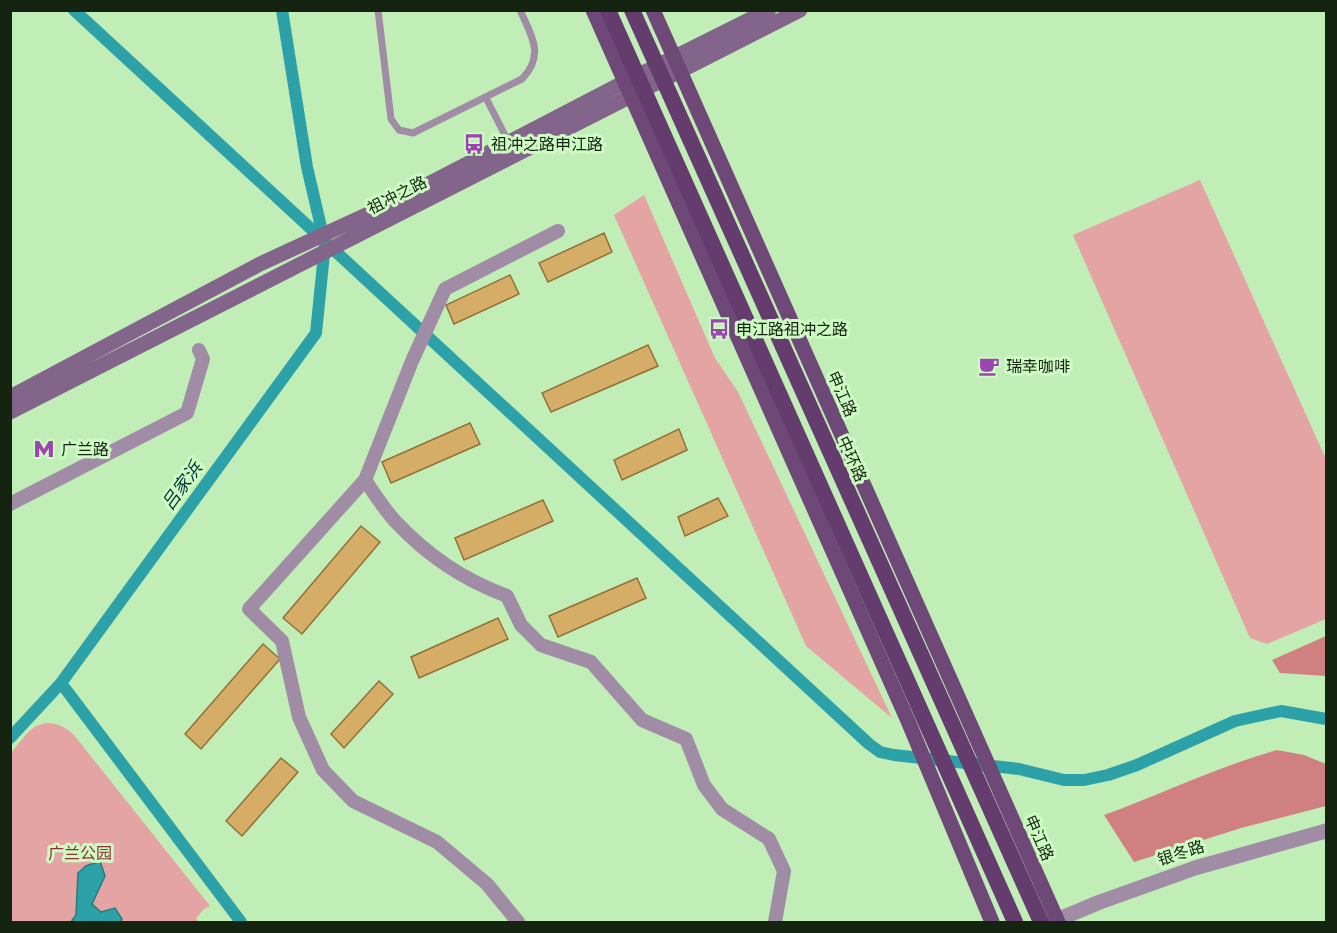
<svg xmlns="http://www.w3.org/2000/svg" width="1337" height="933" viewBox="0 0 1337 933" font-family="Helvetica,'Noto Sans SC',sans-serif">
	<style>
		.green { fill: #e4a4a3 }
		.forest { fill: #d08080 }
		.water { fill: #2ca1a7; stroke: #257c7a; stroke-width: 1.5 }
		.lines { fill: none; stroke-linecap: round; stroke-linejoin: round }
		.canal { stroke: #2ca1a7; stroke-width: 12 }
		.building { fill: #d5ad67; stroke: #927138; stroke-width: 1.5 }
		.service { stroke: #a18ca6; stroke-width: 7 }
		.minor { stroke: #a18ca6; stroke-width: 14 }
		.tertiary { stroke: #a18ca6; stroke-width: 15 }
		.secondary { stroke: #83658b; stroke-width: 15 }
		.primary { stroke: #6e4876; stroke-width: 15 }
		.trunk-bridge { stroke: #643c6e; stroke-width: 16 }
		.labels { text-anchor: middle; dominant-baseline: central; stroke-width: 6; stroke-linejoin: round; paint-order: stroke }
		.poi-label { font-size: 16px; fill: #142410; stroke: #cefac4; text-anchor: start }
		.street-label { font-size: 16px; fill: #142410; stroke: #cefac4 }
		.park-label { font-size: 16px; fill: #8f2f36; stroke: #cefac4 }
		.water-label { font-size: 18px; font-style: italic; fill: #003437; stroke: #cefac4 }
	</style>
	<rect width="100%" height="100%" fill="#c1edb7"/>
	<!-- green -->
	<path class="green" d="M1200,180L1326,459V619L1267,644L1250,638L1073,235Z
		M644,195L715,358L738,392L892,718L806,646L614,215Z
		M46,723C58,723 65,727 74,735L210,906L204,909L196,918L198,922H11L10,754L28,732L36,726Z"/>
	<!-- forest -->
	<path class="forest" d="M1326,636V676L1280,673L1272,660Z
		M1277,750L1304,755L1326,764V806L1241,828L1134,862L1104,815C1162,794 1217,767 1277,750Z"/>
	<!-- water -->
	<path class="water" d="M100,861L105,876L92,904L101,912L115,908L122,919L120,922H71L76,915L78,873L86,866Z"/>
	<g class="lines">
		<!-- canal -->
		<path class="canal" d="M74,10L869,744L880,752L894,755L1019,769L1064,780H1084L1108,775L1137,765L1235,721L1281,711L1326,719
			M10,738L61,683
			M241,922L61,683L316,333L325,244L307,167L282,10"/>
	</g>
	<!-- building -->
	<path class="building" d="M604,233L612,252L548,282L539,263Z
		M510,275L519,294L454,324L446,305Z
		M648,345L658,366L551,412L542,393Z
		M470,423L480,444L391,483L382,462Z
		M679,429L687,450L622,480L614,460Z
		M718,498L728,516L685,536L678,517Z
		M543,500L553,521L464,560L455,538Z
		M361,526L380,542L302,634L283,618Z
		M637,578L646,598L558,637L549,616Z
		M498,618L508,639L419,678L411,657Z
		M263,644L280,659L201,749L185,734Z
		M379,681L393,694L344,748L331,734Z
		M281,758L298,772L242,836L226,821Z"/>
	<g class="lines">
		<!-- service -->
		<path class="service" d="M378,10L391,119L399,130L413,133L522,79C545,55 532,37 520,10
			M486,98L509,143"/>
		<!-- minor -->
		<path class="minor" d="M365,480C374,493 384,509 395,521C428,556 462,579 507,596L521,625L541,645L591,662L642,720L686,739L704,785L722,809L769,839L784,871L775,922
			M10,504L187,413L203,359L199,350
			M518,922L487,884L437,842L353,801L323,770L299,717L282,641L249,609L365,480L412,361L445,289L558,231"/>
		<!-- tertiary -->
		<path class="tertiary" d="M1052,922L1100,902L1195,868L1326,831"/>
		<!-- secondary -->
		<path class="secondary" d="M10,397L260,264L390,204L625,82L769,10
			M10,412L800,10"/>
		<!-- primary -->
		<path class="primary" d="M593,10L908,721L992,922
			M653,10L1058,922"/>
		<!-- trunk-bridge -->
		<path class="trunk-bridge" d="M608,10L1015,922
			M632,10L1041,922"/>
	</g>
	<!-- icons -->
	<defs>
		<g id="bus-bare" transform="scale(1.62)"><path d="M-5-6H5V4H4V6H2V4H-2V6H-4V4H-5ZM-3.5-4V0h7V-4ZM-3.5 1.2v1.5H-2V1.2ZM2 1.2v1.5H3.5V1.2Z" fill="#9c44b0" stroke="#cefac4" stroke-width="2.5" paint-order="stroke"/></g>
		<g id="cafe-bare" transform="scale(1.62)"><path d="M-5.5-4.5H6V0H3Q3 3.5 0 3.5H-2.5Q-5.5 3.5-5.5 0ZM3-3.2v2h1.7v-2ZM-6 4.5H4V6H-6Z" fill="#9c44b0" stroke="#cefac4" stroke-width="2.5" paint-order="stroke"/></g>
		<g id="metro-bare" transform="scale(1.62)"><path d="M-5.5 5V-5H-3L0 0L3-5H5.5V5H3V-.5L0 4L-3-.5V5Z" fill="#9c44b0" stroke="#cefac4" stroke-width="2.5" paint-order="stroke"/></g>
	</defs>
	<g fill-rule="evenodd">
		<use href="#bus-bare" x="474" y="144"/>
		<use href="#bus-bare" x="719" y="329"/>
		<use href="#cafe-bare" x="989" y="366"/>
		<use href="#metro-bare" x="44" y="449"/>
	</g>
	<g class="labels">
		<!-- poi labels -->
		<g class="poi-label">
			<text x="491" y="144">祖冲之路申江路</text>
			<text x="736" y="329">申江路祖冲之路</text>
			<text x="1006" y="366">瑞幸咖啡</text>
			<text x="61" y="449">广兰路</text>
		</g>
		<!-- street labels -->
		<g class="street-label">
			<text transform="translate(397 195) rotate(-27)">祖冲之路</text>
			<text transform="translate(842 394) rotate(66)">申江路</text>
			<text transform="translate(852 459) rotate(66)">中环路</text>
			<text transform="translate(1039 838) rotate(66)">申江路</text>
			<text transform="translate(1181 853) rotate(-18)">银冬路</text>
		</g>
		<!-- park labels -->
		<g class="park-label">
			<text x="80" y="853">广兰公园</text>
		</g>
		<!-- water labels -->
		<g class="water-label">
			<text transform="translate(182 486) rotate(-54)">吕家浜</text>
		</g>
	</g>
	<!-- border -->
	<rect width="1337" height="933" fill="none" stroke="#142410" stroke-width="24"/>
</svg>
